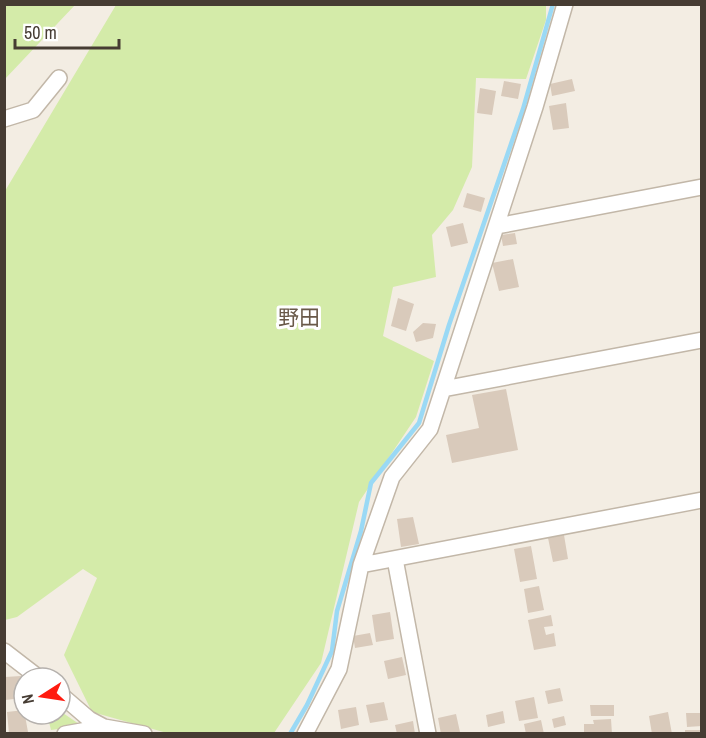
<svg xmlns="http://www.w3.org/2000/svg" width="706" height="738" viewBox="0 0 706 738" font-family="'Archivo Narrow','Noto Sans JP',sans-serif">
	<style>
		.green { fill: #d4eba9 }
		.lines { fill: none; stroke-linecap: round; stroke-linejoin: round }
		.stream { stroke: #9ad9f5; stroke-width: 4.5 }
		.building { fill: #d9cabb }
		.minor-casing { stroke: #c2b7a8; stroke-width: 18 }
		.minor { stroke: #fff; stroke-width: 15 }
		.labels { text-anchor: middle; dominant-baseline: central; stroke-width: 6; stroke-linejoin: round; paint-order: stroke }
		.quarter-label { font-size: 21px; fill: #695949; stroke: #fff }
	</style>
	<rect width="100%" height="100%" fill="#f3ede3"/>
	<!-- green -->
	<path class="green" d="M5,4L75,5L5,79L4,5Z
		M116,5H546V20L526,79L476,78L472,167L453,210L432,235L436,277L393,287L383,336L434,361L416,417L359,502L321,663L274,733H167L92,712L64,655L97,578L83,569L17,617L5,620V191Z
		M60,711L82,726L51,730L47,714H60Z"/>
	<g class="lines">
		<!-- stream -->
		<path class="stream" d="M290,734L307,705L332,651L337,611L361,531L371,483L419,423L449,325L523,109L553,4"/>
	</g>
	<!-- building -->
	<path class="building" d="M572,79L575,91L552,96L550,84Z
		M504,81L521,84L518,99L501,96Z
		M480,88L496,91L492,115L477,113Z
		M566,103L569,128L553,130L549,106Z
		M467,193L485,198L481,212L463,207Z
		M463,223L468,243L451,247L446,227Z
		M515,233L517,244L503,246L501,235Z
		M513,259L519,287L499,291L492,263Z
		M398,298L414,304L406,331L391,326Z
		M423,323L436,324L433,338L416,342L413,332Z
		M506,389L518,450L452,463L446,435L479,428L472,395Z
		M413,517L419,544L401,547L397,519Z
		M564,535L568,559L553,562L548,538Z
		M531,546L537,579L520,582L514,549Z
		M539,586L544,610L528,613L524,589Z
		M390,612L394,639L376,642L372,615Z
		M551,615L553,626L544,627L546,635L554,633L556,646L534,650L528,620Z
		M370,633L373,645L355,648L353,636Z
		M402,657L406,675L388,679L384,661Z
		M21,676L23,698L5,700V677Z
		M560,688L563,701L548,704L545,691Z
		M534,697L538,718L519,721L515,701Z
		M384,702L388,720L370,723L366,705Z
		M590,705H614V716H591Z
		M356,707L359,725L341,729L338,710Z
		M24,710L28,732L9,734L7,712Z
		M503,711L505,723L488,727L486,715Z
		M668,712L672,734H652L649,716Z
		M686,713H702V726L687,727Z
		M456,714L460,732L441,734L438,718Z
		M564,716L566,725L554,728L552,719Z
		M611,719L612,734H584V724H594L593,720Z
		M541,720L544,734H526L524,724Z
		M413,721L415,734H397L395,725Z
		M685,730H702V734H685Z"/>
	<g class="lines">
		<!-- minor casing -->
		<g class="minor-casing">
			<path id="minor" d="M4,119L33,110L59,78
				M497,226L702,187
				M443,389L702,340
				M395,559L428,734
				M361,565L702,500
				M4,651L39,678
				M60,694L89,719L104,727L144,734
				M65,734L104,727
				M305,734L339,669L361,565L392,477L430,429L535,107L565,4"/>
		</g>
		<!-- minor -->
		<use href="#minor" class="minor"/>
	</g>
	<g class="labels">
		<!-- quarter labels -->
		<g class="quarter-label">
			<text x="299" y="317">野田</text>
		</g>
	</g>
	<!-- border -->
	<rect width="706" height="738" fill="none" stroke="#463c33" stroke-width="12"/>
	<!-- north arrow -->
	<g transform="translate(42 696) rotate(258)"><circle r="28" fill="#ffffff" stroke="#b5b1ad" stroke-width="1.5"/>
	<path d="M0-4.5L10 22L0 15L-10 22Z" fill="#ff1b0f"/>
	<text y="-9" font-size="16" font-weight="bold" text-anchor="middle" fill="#463c33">N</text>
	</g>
	<!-- scale -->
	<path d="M15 39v9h104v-9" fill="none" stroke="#463c33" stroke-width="3"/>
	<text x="24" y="39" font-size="18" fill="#463c33" stroke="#ffffff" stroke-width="4.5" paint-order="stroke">50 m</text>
</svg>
